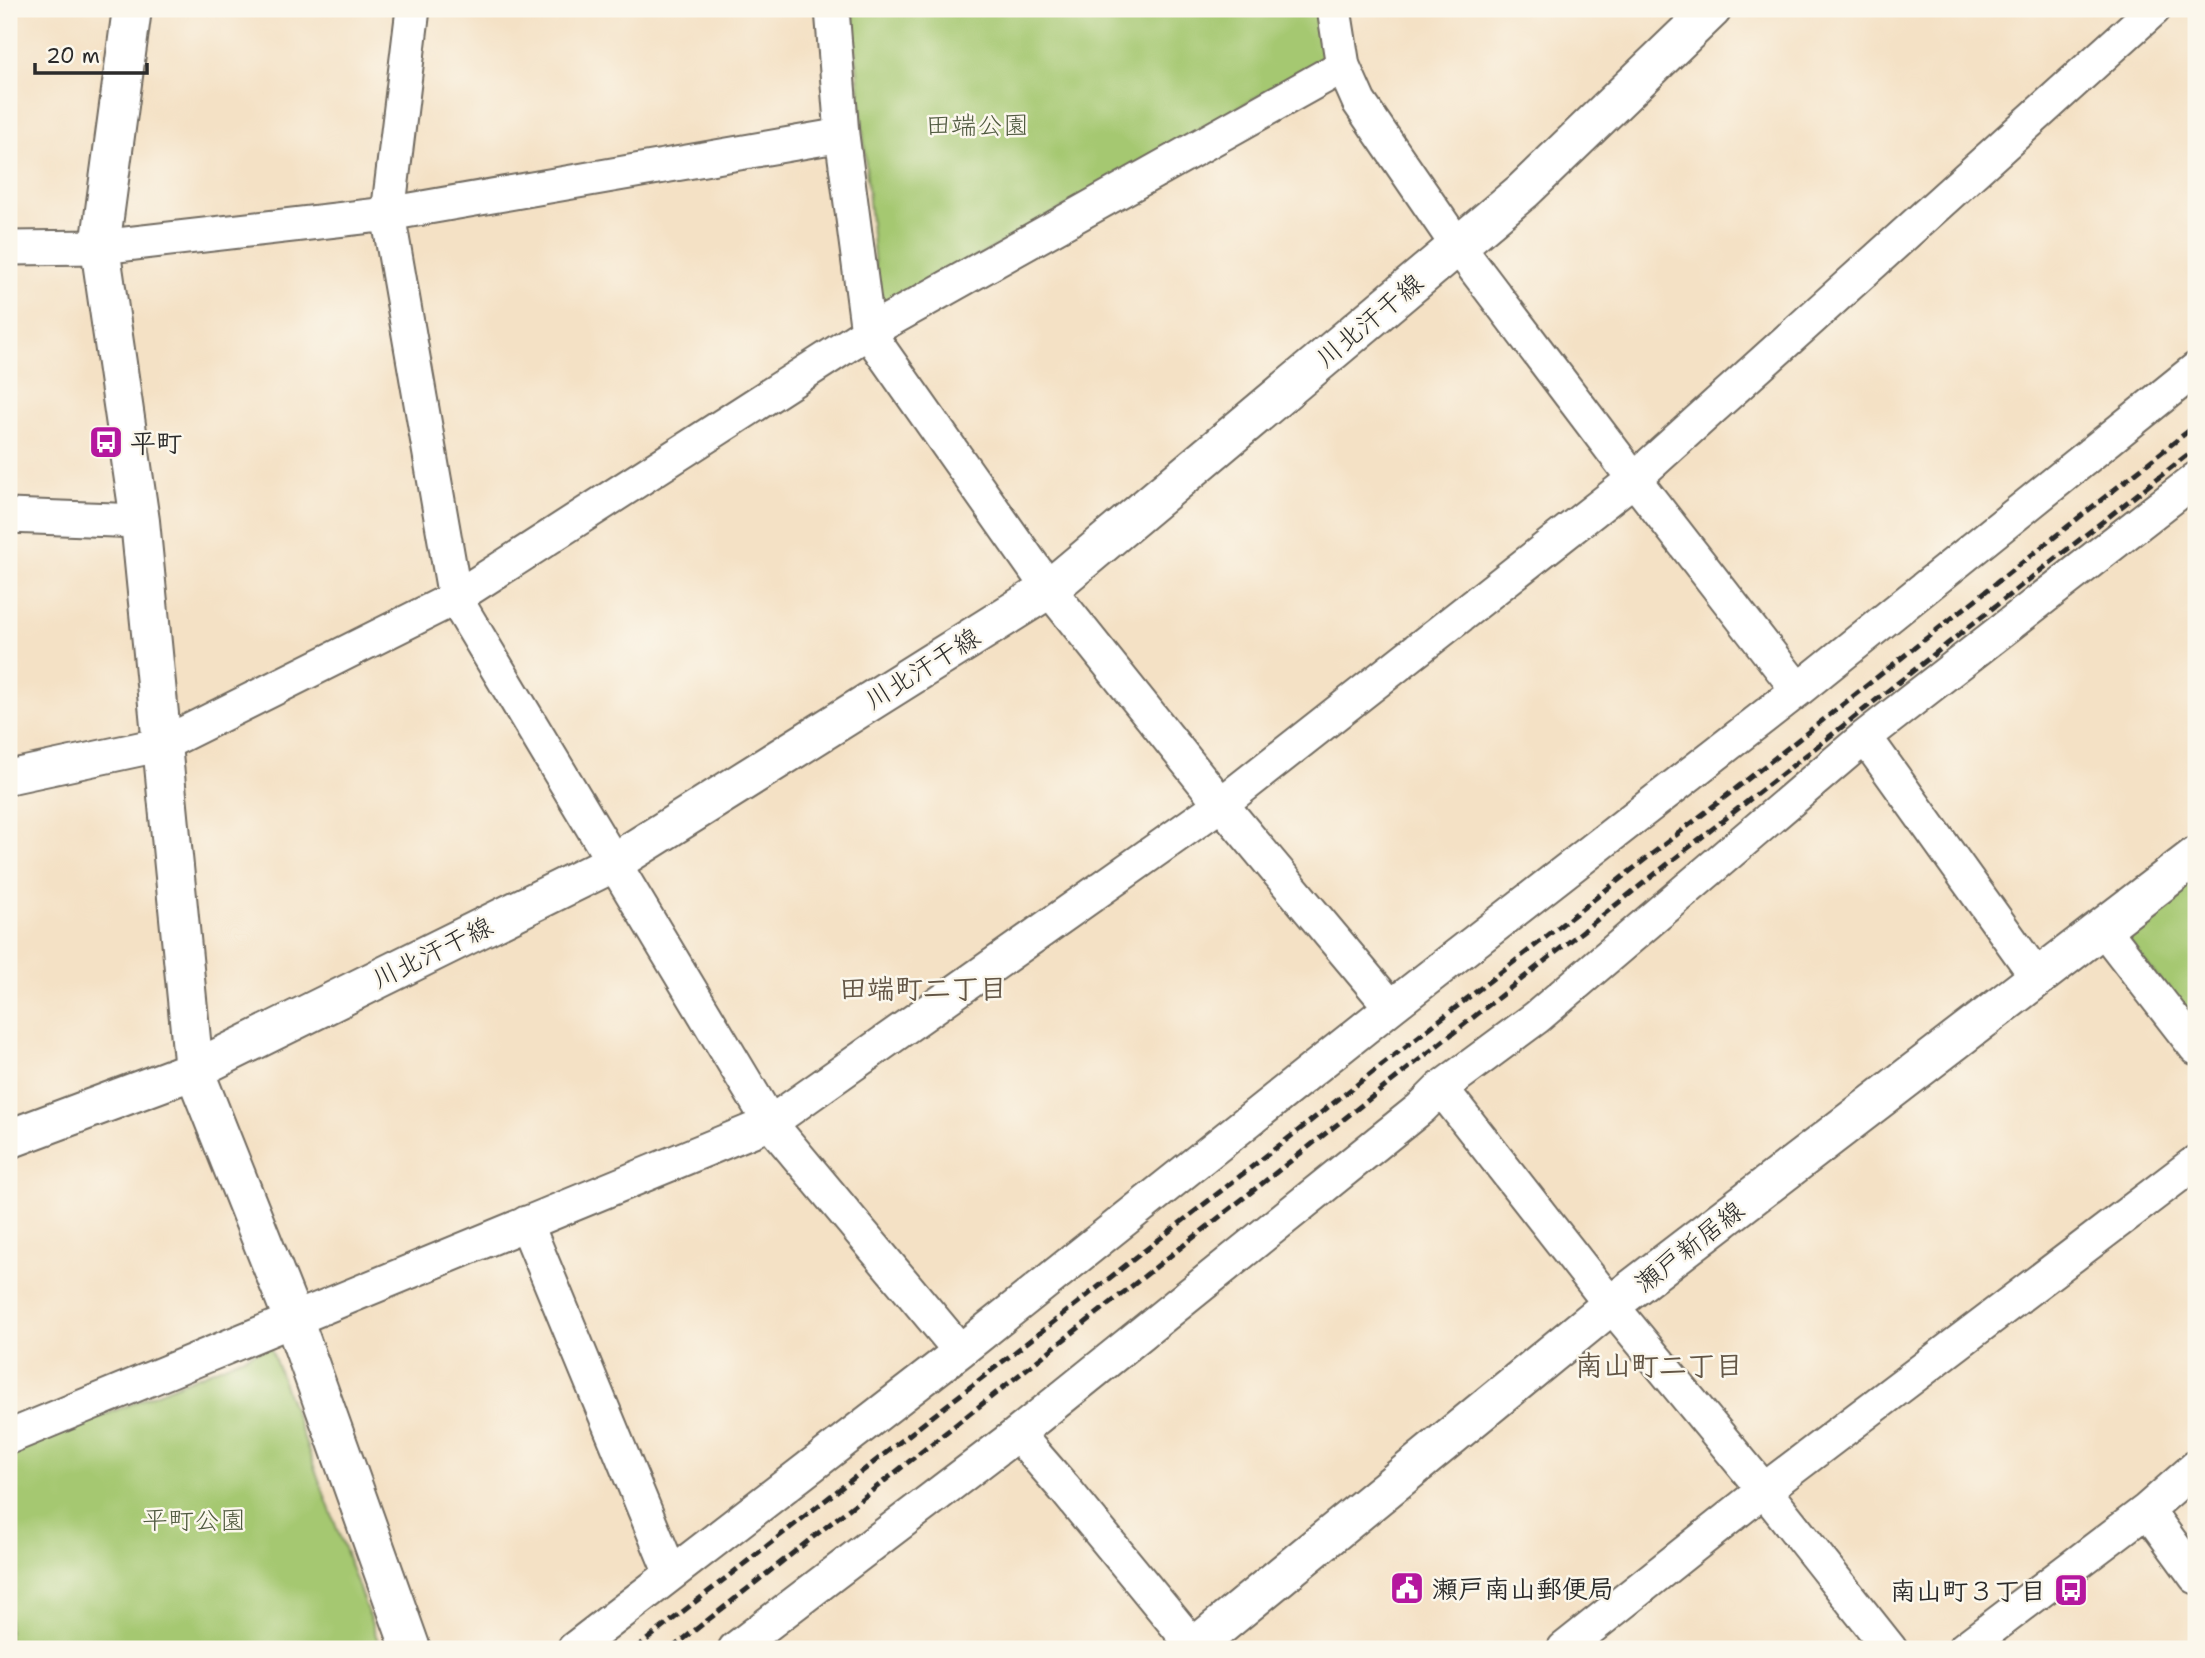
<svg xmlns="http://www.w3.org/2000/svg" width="2205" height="1658" viewBox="0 0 2205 1658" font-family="'Shantell Sans','Klee One',sans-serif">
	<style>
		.green { fill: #a5c871; stroke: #687a4e; stroke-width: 2 }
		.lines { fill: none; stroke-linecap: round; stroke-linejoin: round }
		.minor-casing { stroke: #716b61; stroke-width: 37 }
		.tertiary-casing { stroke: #716b61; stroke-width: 42 }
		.minor { stroke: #fff; stroke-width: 33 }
		.tertiary { stroke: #fff; stroke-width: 38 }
		.rail { stroke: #2b2b2b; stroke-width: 5; stroke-dasharray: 10 5; stroke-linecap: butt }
		.labels { text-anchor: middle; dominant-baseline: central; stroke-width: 5; stroke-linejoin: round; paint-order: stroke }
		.park-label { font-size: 26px; fill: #505a40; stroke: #fbf7ec }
		.street-label { font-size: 26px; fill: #2b2b2b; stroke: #fbf7ec }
		.poi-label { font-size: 26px; font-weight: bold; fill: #2b2b2b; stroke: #fbf7ec; text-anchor: start }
		.neighbourhood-label { font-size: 28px; font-weight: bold; fill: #635646; stroke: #fbf7ec }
	</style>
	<rect width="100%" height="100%" fill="#fbf7ec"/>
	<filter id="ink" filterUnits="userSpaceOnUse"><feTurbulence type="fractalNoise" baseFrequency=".0143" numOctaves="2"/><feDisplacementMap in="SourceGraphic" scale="14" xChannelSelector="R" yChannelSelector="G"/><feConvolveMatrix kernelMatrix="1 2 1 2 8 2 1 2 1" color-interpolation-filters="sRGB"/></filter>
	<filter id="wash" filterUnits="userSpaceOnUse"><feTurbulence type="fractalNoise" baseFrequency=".00686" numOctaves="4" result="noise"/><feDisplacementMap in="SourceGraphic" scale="28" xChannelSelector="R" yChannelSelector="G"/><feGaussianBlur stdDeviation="1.57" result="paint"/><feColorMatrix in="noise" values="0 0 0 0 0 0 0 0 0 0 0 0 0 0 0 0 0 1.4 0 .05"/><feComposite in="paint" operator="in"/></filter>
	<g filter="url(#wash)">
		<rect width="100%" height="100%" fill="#f4e1c5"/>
		<!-- green -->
		<path class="green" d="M852,9H1318L1325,58L879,313Z
			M2196,873V1027L2124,935Z
			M270,1346L381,1649H9V1455Z"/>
	</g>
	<g filter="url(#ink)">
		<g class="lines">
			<!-- minor casing -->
			<g class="minor-casing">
				<path id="minor" d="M413,9L388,214L455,598L770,1123L960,1351
					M832,9L842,135L868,332L1049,589L1221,804L1391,1007
					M1334,9L1343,66L1359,102L1457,245L1634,479L1798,690
					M9,248L100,247L388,214L842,135
					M9,516L140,521
					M1865,737L2037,977
					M9,777L163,744L455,598L868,332L1343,66
					M2102,927L2196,1048
					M1441,1088L1611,1305L1764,1490L1890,1649
					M526,1223L671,1574
					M1017,1434L1064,1488L1196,1649
					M9,1437L770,1123L1221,804L1634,479L2154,9
					M2147,1510L2196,1577
					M574,1649L960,1351L1391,1007L1798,690L2196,369
					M735,1649L1017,1434L1421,1108L1441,1088L1537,1017L1865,737L2196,479
					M1564,1649L1764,1490L2196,1162
					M1964,1649L2147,1510L2196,1467"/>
			</g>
			<!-- tertiary casing -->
			<g class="tertiary-casing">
				<path id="tertiary" d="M132,9L100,247L140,521L194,1070L294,1321L411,1649
					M9,1139L194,1070L613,863L1049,589L1523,191L1712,9
					M1192,1649L1611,1305L2196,856"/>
			</g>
			<!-- minor -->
			<use href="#minor" class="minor"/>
			<!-- tertiary -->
			<use href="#tertiary" class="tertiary"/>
			<!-- rail -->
			<path class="rail" d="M635,1649L1794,743L2196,425
				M671,1649L2196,448"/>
		</g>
	</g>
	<!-- icons -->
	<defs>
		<g id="bus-square" transform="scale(1.75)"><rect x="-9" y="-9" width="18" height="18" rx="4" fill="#b5179e" stroke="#fbf7ec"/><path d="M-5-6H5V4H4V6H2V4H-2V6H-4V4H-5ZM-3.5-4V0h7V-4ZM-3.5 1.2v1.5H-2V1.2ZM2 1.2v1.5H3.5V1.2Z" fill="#fff"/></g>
		<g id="civic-square" transform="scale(1.75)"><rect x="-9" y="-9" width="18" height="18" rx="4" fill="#b5179e" stroke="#fbf7ec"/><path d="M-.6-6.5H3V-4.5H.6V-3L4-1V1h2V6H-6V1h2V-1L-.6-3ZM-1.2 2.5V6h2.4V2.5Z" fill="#fff"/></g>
	</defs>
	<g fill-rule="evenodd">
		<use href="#bus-square" x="106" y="442"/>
		<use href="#civic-square" x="1407" y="1588"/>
		<use href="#bus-square" x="2071" y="1590"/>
	</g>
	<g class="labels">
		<!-- park labels -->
		<g class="park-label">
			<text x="977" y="124">田端公園</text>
			<text x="194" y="1519">平町公園</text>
		</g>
		<!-- street labels -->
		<g class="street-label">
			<text transform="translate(1369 320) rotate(-40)">川北汗干線</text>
			<text transform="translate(922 668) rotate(-32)">川北汗干線</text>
			<text transform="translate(432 952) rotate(-26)">川北汗干線</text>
			<text transform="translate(1689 1246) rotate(-38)">瀬戸新居線</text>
		</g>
		<!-- poi labels -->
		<g class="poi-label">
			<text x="130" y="442">平町</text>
			<text x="1432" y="1588">瀬戸南山郵便局</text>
			<text x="2046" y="1590" text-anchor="end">南山町３丁目</text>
		</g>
		<!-- neighbourhood labels -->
		<g class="neighbourhood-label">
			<text x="923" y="988">田端町二丁目</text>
			<text x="1659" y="1365">南山町二丁目</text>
		</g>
	</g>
	<!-- margin -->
	<rect width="2205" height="1658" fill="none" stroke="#fbf7ec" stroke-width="35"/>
	<!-- scale -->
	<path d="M35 63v10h112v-10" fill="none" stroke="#2b2b2b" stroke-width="3.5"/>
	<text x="46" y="63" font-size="21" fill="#2b2b2b" stroke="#fbf7ec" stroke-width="5" paint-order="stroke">20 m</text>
</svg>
